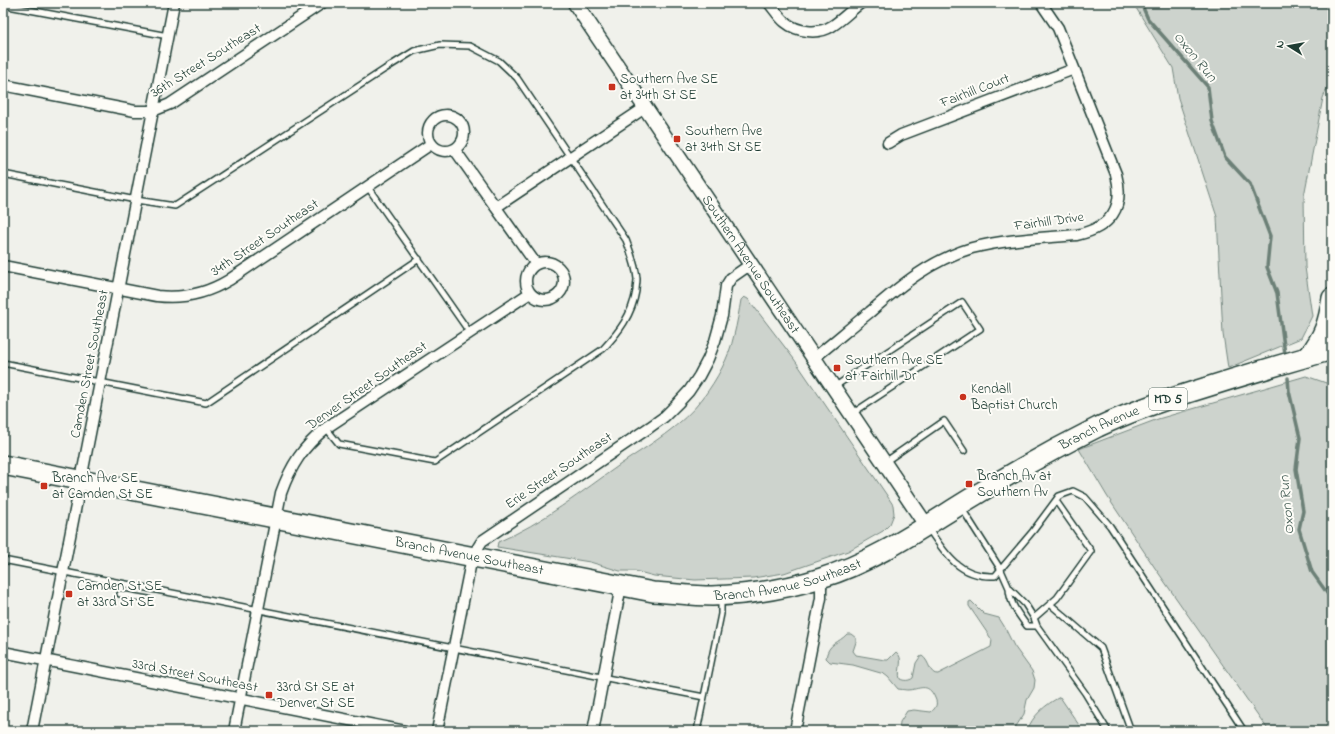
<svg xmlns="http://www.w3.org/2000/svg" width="1335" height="734" viewBox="0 0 1335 734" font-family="'Indie Flower',sans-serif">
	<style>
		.green { fill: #cdd3cd; stroke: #768880 }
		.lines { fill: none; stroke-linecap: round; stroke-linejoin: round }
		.stream { stroke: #6c8077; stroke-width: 3.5 }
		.lane-casing { stroke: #1f3d34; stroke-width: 8 }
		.street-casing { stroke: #1f3d34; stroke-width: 13 }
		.secondary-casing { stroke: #1f3d34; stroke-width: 17 }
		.highway-casing { stroke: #1f3d34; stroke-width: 22 }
		.lane { stroke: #fdfcf7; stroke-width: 5 }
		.street { stroke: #fdfcf7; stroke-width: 10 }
		.secondary { stroke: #fdfcf7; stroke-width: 14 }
		.highway { stroke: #fdfcf7; stroke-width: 19 }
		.poi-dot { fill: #c8321e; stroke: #fdfcf7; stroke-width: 1.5 }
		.labels { text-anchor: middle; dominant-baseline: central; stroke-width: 4; stroke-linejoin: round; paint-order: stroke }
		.shield { fill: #fdfcf7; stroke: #62766e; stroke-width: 1 }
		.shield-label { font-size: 13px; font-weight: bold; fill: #1f3d34 }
		.street-label { font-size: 14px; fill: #1f3d34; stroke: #fdfcf7 }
		.poi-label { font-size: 14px; fill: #1f3d34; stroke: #fdfcf7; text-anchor: start }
		.water-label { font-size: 15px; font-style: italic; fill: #455e56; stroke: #fdfcf7 }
	</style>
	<rect width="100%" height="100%" fill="#f0f1eb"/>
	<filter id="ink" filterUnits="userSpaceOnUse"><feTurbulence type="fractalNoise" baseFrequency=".025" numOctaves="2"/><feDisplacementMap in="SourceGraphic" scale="8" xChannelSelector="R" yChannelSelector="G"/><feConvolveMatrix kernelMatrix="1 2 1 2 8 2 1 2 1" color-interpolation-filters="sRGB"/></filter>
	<g filter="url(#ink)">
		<!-- green -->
		<path class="green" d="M1133,3H1332V77L1323,98L1304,196L1305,267L1312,316L1301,338L1228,368L1223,334L1217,217L1178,98L1173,68Z
			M744,297L748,299L752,304L794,359L886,494L893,505L894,514L890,524L883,531L848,551L784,573L753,578L695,580L654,576L635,571H620L590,562L497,547L498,542C543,523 581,492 621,464C649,445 682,426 703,398C717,379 729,358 734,335C737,324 739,311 741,300Z
			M1306,376L1332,385V731H1269L1155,568L1107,496L1079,449L1158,419Z
			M971,601L984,614L999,618L1004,626L1014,646L1032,671L1035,680L1034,688L1027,700L1024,714L1013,731H899L900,722L907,711L914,710L931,712C936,708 938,704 935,698C928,681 919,690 907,690C904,690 901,689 898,689L888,677L884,674L853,665L830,662L826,658C828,643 839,643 847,634H851L856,638V642L853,651L856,655L885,660H888L896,652C905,658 897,670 900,679C904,681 909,681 913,678L916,663L920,657L922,656C930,661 929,675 938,674L991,647L992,640L969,606V602Z
			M1060,697L1083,731H1027C1032,716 1046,704 1060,697Z"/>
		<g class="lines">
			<!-- stream -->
			<path class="stream" d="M1141,3L1148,19L1208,87L1212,121L1225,157L1250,184L1270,236L1267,267L1277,293L1285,354
				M1288,378L1289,391L1300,438L1296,469L1303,511L1299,529L1312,572L1332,600"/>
			<!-- lane casing -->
			<g class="lane-casing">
				<path id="lane" d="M3,5L168,36
					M3,174L136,200L175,206L385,69L414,51L440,45L470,46L499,61L517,78L626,240C631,253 636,266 637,279C637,283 636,287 636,291C632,315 619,332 603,349L435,462L339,444L326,428
					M367,186L470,333
					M3,363L206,403L419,259
					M834,387L962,302L980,329L853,413
					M885,462L944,421L964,451
					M961,507L1001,570L1009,588L1025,604L1034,618L1037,626L1085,693L1108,731
					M928,528C945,554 960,578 995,576L1033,531L1059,496L1073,491L1085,497L1110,526L1244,731
					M3,560L704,697
					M1009,588C1009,602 1018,614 1027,626H1037
					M120,594L148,599
					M1050,604L1101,648L1131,731
					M1034,618L1057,598L1091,551L1056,501
					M697,731L721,614V598"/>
			</g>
			<!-- street casing -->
			<g class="street-casing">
				<path id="street" d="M769,3C774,9 779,17 785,22C797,32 818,35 832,26C842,20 851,10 861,3
					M3,85L135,111H153L170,104L322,3
					M428 133a18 18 0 1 1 36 0a18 18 0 1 1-36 0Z
					M888,143L901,135L1074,69
					M455,150L536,264
					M496,207L646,107
					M526 281a19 19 0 1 1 38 0a19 19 0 1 1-38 0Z
					M3,266L157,296C183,299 206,294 229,280L431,144
					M814,358C833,343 851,327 870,312C901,285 931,260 972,248C1006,239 1043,238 1077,235C1111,227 1125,208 1116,174L1058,28L1041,3
					M3,652L405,731
					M32,731L174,3
					M234,731L281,493C291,465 303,447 326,428L530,293
					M437,731L472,557L482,541L650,427L664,417L677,404L689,391L699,376L708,359L715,341L722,316L726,286L731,278L751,264
					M593,731L621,586
					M795,731L821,598V578"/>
			</g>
			<!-- secondary casing -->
			<g class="secondary-casing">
				<g id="secondary">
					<path id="s1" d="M575,3L926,525"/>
				</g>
			</g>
			<!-- highway casing -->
			<g class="highway-casing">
				<g id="highway">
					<path d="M1308,357C1324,335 1328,324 1332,298"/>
					<path id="s2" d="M3,465L653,592C673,593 692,596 712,596C748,595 786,589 821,578C877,561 926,525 976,495C1015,471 1056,448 1098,427C1128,413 1159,402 1191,392C1238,377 1285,363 1332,350"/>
				</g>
			</g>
			<!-- lane -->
			<use href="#lane" class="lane"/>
			<!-- street -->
			<use href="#street" class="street"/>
			<!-- secondary -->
			<use href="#secondary" class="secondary"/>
			<!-- highway -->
			<use href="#highway" class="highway"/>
		</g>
	</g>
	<!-- markers -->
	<g class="poi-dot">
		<rect x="608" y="83" width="8" height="8" rx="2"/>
		<rect x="673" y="135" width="8" height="8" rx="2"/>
		<rect x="833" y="364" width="8" height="8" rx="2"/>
		<circle cx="963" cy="397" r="4"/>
		<rect x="965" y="480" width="8" height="8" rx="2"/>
		<rect x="40" y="482" width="8" height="8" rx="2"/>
		<rect x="65" y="590" width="8" height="8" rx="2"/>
		<rect x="265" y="691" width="8" height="8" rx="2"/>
	</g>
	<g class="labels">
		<!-- shield labels -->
		<rect class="shield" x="1149" y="388" width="38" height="22" rx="3"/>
		<g class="shield-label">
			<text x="1168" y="399">MD 5</text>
		</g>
		<!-- street labels -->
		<g class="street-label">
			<text transform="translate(206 61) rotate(-32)">36th Street Southeast</text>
			<text transform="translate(975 91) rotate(-21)">Fairhill Court</text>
			<text transform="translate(1049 222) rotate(-8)">Fairhill Drive</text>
			<text transform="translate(265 238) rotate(-34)">34th Street Southeast</text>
			<text stroke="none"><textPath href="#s1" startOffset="315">Southern Avenue Southeast</textPath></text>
			<text transform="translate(90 364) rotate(-79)">Camden Street Southeast</text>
			<text transform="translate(367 386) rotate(-35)">Denver Street Southeast</text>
			<text stroke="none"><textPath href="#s2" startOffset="1149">Branch Avenue</textPath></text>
			<text transform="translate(559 471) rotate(-34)">Erie Street Southeast</text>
			<text stroke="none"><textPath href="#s2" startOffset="475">Branch Avenue Southeast</textPath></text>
			<text stroke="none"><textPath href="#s2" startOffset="799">Branch Avenue Southeast</textPath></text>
			<text transform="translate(195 676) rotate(11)">33rd Street Southeast</text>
		</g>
		<!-- poi labels -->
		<g class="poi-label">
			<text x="620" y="79">Southern Ave SE<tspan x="620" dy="16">at 34th St SE</tspan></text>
			<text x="685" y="131">Southern Ave<tspan x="685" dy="16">at 34th St SE</tspan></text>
			<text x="845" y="360">Southern Ave SE<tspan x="845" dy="16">at Fairhill Dr</tspan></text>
			<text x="971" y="389">Kendall<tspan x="971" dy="16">Baptist Church</tspan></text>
			<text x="977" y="476">Branch Av at<tspan x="977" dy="16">Southern Av</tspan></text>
			<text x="52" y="478">Branch Ave SE<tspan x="52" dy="16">at Camden St SE</tspan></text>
			<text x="77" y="586">Camden St SE<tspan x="77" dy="16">at 33rd St SE</tspan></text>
			<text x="277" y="687">33rd St SE at<tspan x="277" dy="16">Denver St SE</tspan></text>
		</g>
		<!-- water labels -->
		<g class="water-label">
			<text transform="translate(1195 57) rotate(51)">Oxon Run</text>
			<text transform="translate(1287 505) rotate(-95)">Oxon Run</text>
		</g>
	</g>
	<!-- margin -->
	<rect width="1335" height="734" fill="none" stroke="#fdfcf7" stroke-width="16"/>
	<rect x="8" y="8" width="1319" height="718" fill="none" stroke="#1f3d34" stroke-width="1.5" filter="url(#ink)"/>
	<!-- north arrow -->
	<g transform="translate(1289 46) rotate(281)" stroke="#fdfcf7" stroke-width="3" paint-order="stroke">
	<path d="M0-3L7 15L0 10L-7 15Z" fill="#1f3d34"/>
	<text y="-6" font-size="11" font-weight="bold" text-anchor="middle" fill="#1f3d34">N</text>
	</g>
</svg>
